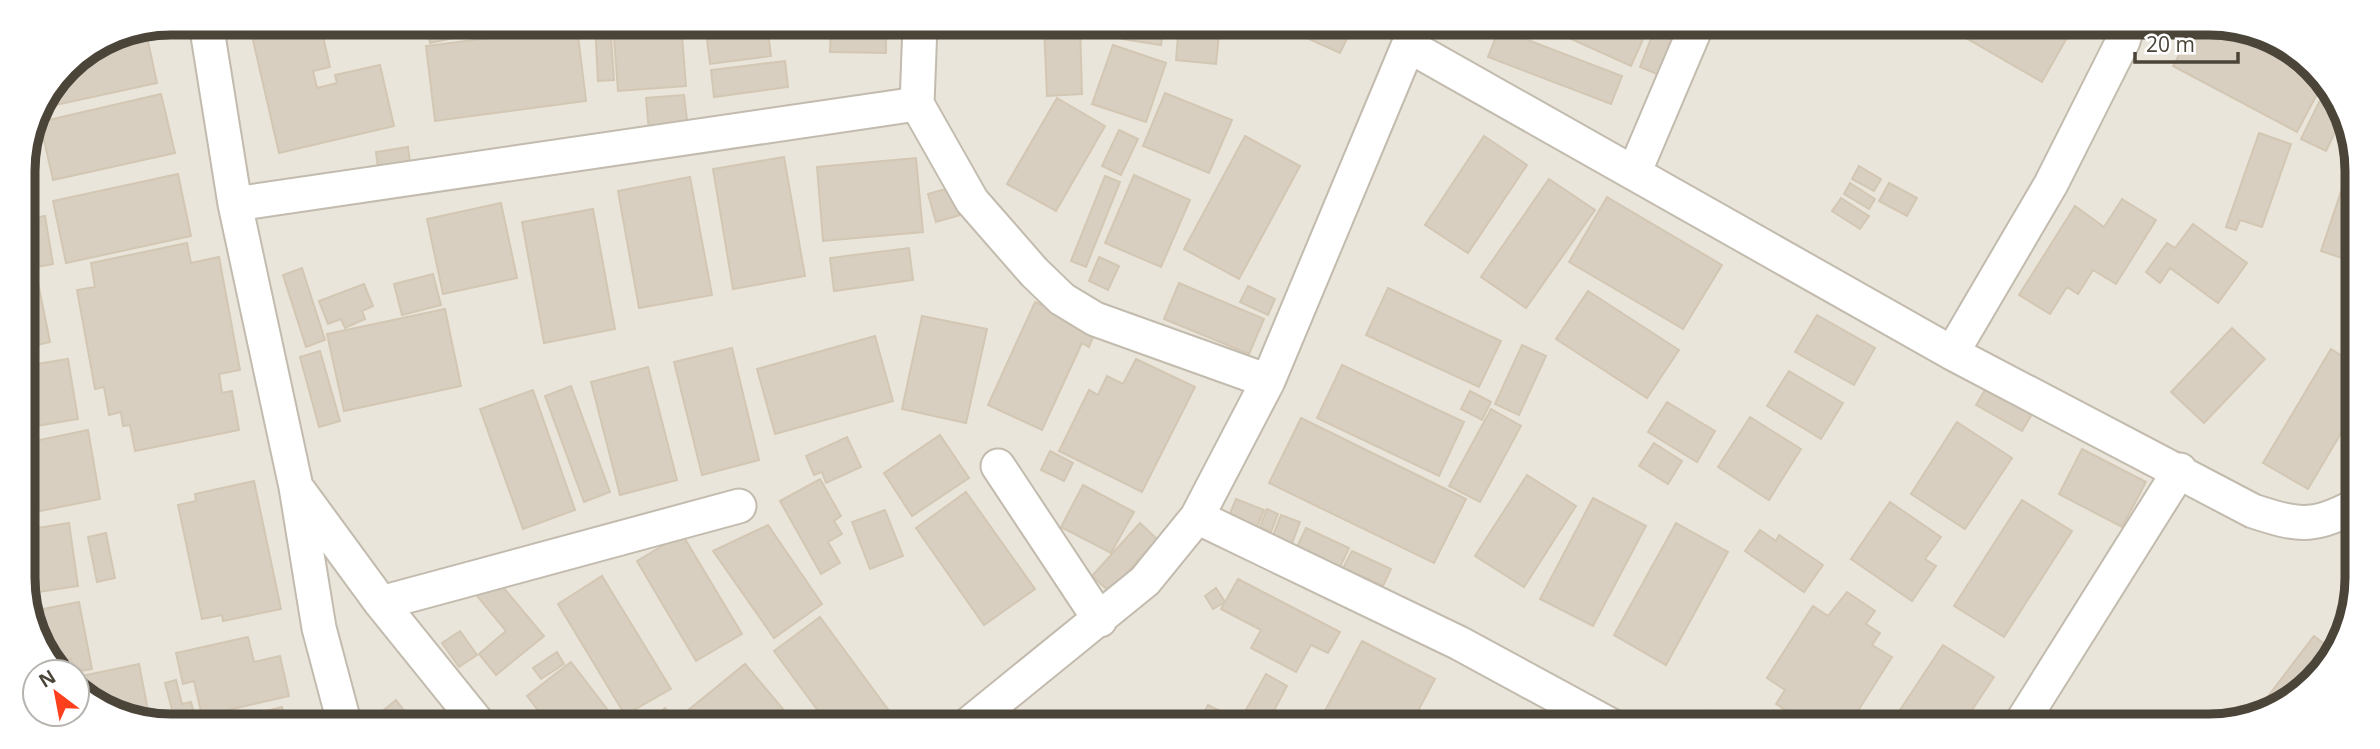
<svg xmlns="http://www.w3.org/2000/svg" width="2380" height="749" viewBox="0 0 2380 749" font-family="'Open Sans',sans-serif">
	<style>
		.residential { fill: #eae5da }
		.building { fill: #d8cfc1; stroke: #d3c7b4; stroke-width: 2 }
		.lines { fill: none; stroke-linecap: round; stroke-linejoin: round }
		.minor-casing { stroke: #c2bbae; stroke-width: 37 }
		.minor { stroke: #fff; stroke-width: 33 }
		.rim { fill: none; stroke: #4b4439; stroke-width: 9 }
	</style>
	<rect width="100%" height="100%" fill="#f6f3ec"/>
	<!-- residential -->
	<path class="residential" d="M171,23L2248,28L2320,73L2354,142L2352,617L2300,695L2218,726L132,721L77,687V672H58L26,607L23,162L34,114L66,66L115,34Z"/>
	<!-- building -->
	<path class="building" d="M309,23H320L330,67L313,71L317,88L337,83L335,75L380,65L394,126L279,153L252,36Z
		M426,23L494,24L495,29L430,43Z
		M501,24H529L502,28Z
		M595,24H610L614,80L598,81Z
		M613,24H681L686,86L618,91Z
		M705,24H767L771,56L710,64Z
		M831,24L886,25V53L830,52Z
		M1044,25H1080L1082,94L1047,96Z
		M1124,25H1164L1161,45L1122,39Z
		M1179,25H1220L1216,64L1176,60Z
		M1278,25L1353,26L1340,53Z
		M1562,26H1649L1631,66L1558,33Z
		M1656,26L1684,27L1664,77L1640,67Z
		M577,27L586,101L435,121L426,46Z
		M1947,27H2073L2042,82Z
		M145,28L157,83L37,109L66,66L115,34Z
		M2194,28H2236L2321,74L2324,81L2297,132L2173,66Z
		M1499,29L1622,76L1611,104L1488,57Z
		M1113,45L1166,63L1146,122L1092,104Z
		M785,61L788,87L714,97L711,70Z
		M2327,86L2342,118L2326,151L2301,139Z
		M1165,93L1232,120L1209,173L1143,146Z
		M161,94L175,153L53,180L40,122Z
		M684,95L688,128L649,132L646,98Z
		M1057,98L1105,126L1056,211L1007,184Z
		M1119,130L1138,139L1121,175L1102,166Z
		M2259,133L2291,144L2262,227L2240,220L2236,230L2226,227Z
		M1245,136L1300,166L1239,279L1184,249Z
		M1484,136L1527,165L1468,253L1425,225Z
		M408,147L410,163L378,168L376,152Z
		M784,157L805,276L733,289L713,169Z
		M916,158L923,232L823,241L817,167Z
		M2352,159L2354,160V262L2321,251Z
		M1859,166L1881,179L1874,191L1852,179Z
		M178,174L191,236L66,263L53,201Z
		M1134,175L1190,200L1161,267L1105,243Z
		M1105,176L1120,182L1086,267L1071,261Z
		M690,177L712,295L639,308L618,191Z
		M1549,179L1595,210L1526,308L1481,277Z
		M1850,183L1875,199L1869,209L1844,194Z
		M1889,183L1917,198L1907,216L1879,201Z
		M953,187L960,215L936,222L928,194Z
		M1607,197L1722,265L1683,329L1569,262Z
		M1841,198L1869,216L1860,229L1832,211Z
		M2122,199L2156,220L2116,284L2093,270L2078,294L2067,287L2050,314L2019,295L2075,206L2104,227Z
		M501,203L517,278L443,294L427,219Z
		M593,209L615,329L544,343L522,222Z
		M45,216L53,264L32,268L23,220Z
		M2193,224L2247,263L2218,303L2170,268L2160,283L2146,272L2167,243L2175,248Z
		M187,243L191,263L219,257L240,370L219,374L222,393L232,391L239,430L135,451L130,425L123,426L121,412L109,415L104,387L95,389L77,290L95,287L91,263Z
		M909,248L913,280L834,291L830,258Z
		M1099,257L1119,266L1108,290L1089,281Z
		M302,268L325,340L306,347L283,275Z
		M36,273L50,342L24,348V276Z
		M433,274L441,305L402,315L394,284Z
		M1179,283L1264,319L1249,354L1164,319Z
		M364,284L373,306L362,311L365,319L345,328L341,319L328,324L319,301Z
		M1248,286L1275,299L1268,315L1240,302Z
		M1388,288L1501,341L1479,387L1366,335Z
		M1588,291L1679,350L1647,398L1556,339Z
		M1035,302L1096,329L1089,347L1082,343L1042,430L988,405Z
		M445,309L461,386L344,411L327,334Z
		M1817,315L1875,348L1854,385L1795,352Z
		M922,316L987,329L966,423L902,409Z
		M2232,328L2265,359L2204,423L2171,392Z
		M875,336L893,401L775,434L757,369Z
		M1522,345L1546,356L1519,415L1495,404Z
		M732,348L759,460L702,475L674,362Z
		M2331,349L2353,363V413L2308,489L2263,463Z
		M320,351L340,421L319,427L300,357Z
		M68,359L78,419L25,428L24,366Z
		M1136,359L1195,387L1142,492L1059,451L1089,390L1098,395L1107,376L1123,384Z
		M1342,365L1464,422L1439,476L1317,418Z
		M648,367L677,480L620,495L591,382Z
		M1789,371L1843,403L1821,439L1767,406Z
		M1988,385L2034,411L2022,431L1976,405Z
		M571,386L610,492L584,502L545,396Z
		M533,390L575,510L523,529L480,409Z
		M1470,391L1491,402L1482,420L1461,409Z
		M1667,402L1715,431L1697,462L1648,432Z
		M1491,409L1521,426L1480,502L1449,486Z
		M1750,417L1801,449L1769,500L1718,467Z
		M1301,418L1466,499L1434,563L1269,483Z
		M1957,422L2012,458L1965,529L1911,494Z
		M88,430L100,499L25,514V443Z
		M940,435L969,478L912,516L884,473Z
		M847,437L861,467L826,483L822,472L814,475L806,456Z
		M1654,443L1682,461L1668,484L1639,466Z
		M2082,449L2146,482L2122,527L2059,494Z
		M1050,451L1073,463L1064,481L1041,470Z
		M1527,475L1576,506L1524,587L1475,556Z
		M820,479L841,516L834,521L842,534L828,542L840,563L821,574L780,501Z
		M254,481L281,609L223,621L222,615L202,619L178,505L196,501L195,494Z
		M1083,485L1134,512L1111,553L1061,527Z
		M966,492L1035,589L984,625L916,528Z
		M1593,498L1646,526L1593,626L1540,599Z
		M1236,499L1264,510L1253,537L1225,525Z
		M2022,500L2072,531L2004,637L1954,606Z
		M1890,502L1941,537L1925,559L1936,566L1912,601L1851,559Z
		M1267,509L1278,514L1271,532L1260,527Z
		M885,510L903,556L870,569L852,522Z
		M1281,515L1300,522L1291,546L1272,538Z
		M69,523L78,586L25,594V530Z
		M1140,523L1157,539L1110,592L1092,576Z
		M1676,523L1728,552L1666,665L1614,635Z
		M768,525L822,604L774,638L713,551Z
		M1306,528L1349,548L1340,567L1297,547Z
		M1760,530L1776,541L1779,535L1823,565L1804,592L1745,551Z
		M106,533L115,578L97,582L88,537Z
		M682,534L742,634L696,661L637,561Z
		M1352,551L1391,569L1383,586L1343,568Z
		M602,576L671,689L625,715L558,604Z
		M1238,579L1340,632L1328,653L1311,645L1296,672L1251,648L1261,630L1221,609Z
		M497,580L544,636L496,675L479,654L506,631L477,596Z
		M1216,588L1225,602L1213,609L1205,596Z
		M1847,592L1875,611L1866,624L1880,633L1872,645L1892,657L1849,725H1839L1829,719L1826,725H1809L1776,704L1785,690L1767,678L1813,606L1828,616Z
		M79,602L92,669L74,672L71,659L53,663L28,612Z
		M820,617L898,723H827L774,651Z
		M460,631L477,655L459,667L442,643Z
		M2314,636L2331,649L2300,695L2256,712Z
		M248,637L254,662L280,656L289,696L202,716L194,681L183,684L176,653Z
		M1362,641L1435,679L1411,724H1318Z
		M1943,645L1994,677L1962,725H1890Z
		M557,652L564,664L541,679L533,668Z
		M571,662L617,722H547L527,696Z
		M139,664L150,721H132L77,687V677Z
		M745,664L783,709L766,723L756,718L751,723L686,722L681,716Z
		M1266,674L1287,686L1267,724H1238Z
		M176,680L182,704L191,702L196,721H175L165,683Z
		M396,700L413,722H393L384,710Z
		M1208,705L1236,719L1234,724H1198Z
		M282,707L286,721H227Z
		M665,708L678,722H654L652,720Z
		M1708,711L1727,724L1698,725Z
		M1439,718L1453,724H1436Z"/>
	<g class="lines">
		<!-- minor casing -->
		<g class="minor-casing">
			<path id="minor" d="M206,23L235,204L296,487L319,628L344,722
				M920,25L917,104L972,201L1034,272L1062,299L1095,319L1268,381
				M1409,46L1952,353L2253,511C2296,525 2312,529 2353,507
				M1634,173L1696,27
				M235,204L917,104
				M1952,353L2051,184L2123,41L2127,28
				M998,466L1100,620
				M299,491L381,603L477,722
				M1197,517L1459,643L1610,725
				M381,603L739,506
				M970,723L1145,581L1197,517L1268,381L1416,27
				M2020,725L2180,470"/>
		</g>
		<!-- minor -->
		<use href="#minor" class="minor"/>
	</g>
	<!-- crop -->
	<path d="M0 0H2380V749H0ZM171 35H2209A136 136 0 0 1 2345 171V578A136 136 0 0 1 2209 714H171A136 136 0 0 1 35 578V171A136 136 0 0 1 171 35Z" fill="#fff" fill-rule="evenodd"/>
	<path class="rim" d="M171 35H2209A136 136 0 0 1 2345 171V578A136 136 0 0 1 2209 714H171A136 136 0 0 1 35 578V171A136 136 0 0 1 171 35Z"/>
	<!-- north arrow -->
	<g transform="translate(56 693) rotate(328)"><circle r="33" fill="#ffffff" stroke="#b7b4b0" stroke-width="2"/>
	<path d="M0-5L12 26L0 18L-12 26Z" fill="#fc3f1d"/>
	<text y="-10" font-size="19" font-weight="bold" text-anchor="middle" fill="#4b4439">N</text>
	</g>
	<!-- scale -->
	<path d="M2135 52v10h103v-10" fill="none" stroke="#4b4439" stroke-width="3.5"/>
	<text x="2146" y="52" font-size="21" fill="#4b4439" stroke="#ffffff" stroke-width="5" paint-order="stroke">20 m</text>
</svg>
